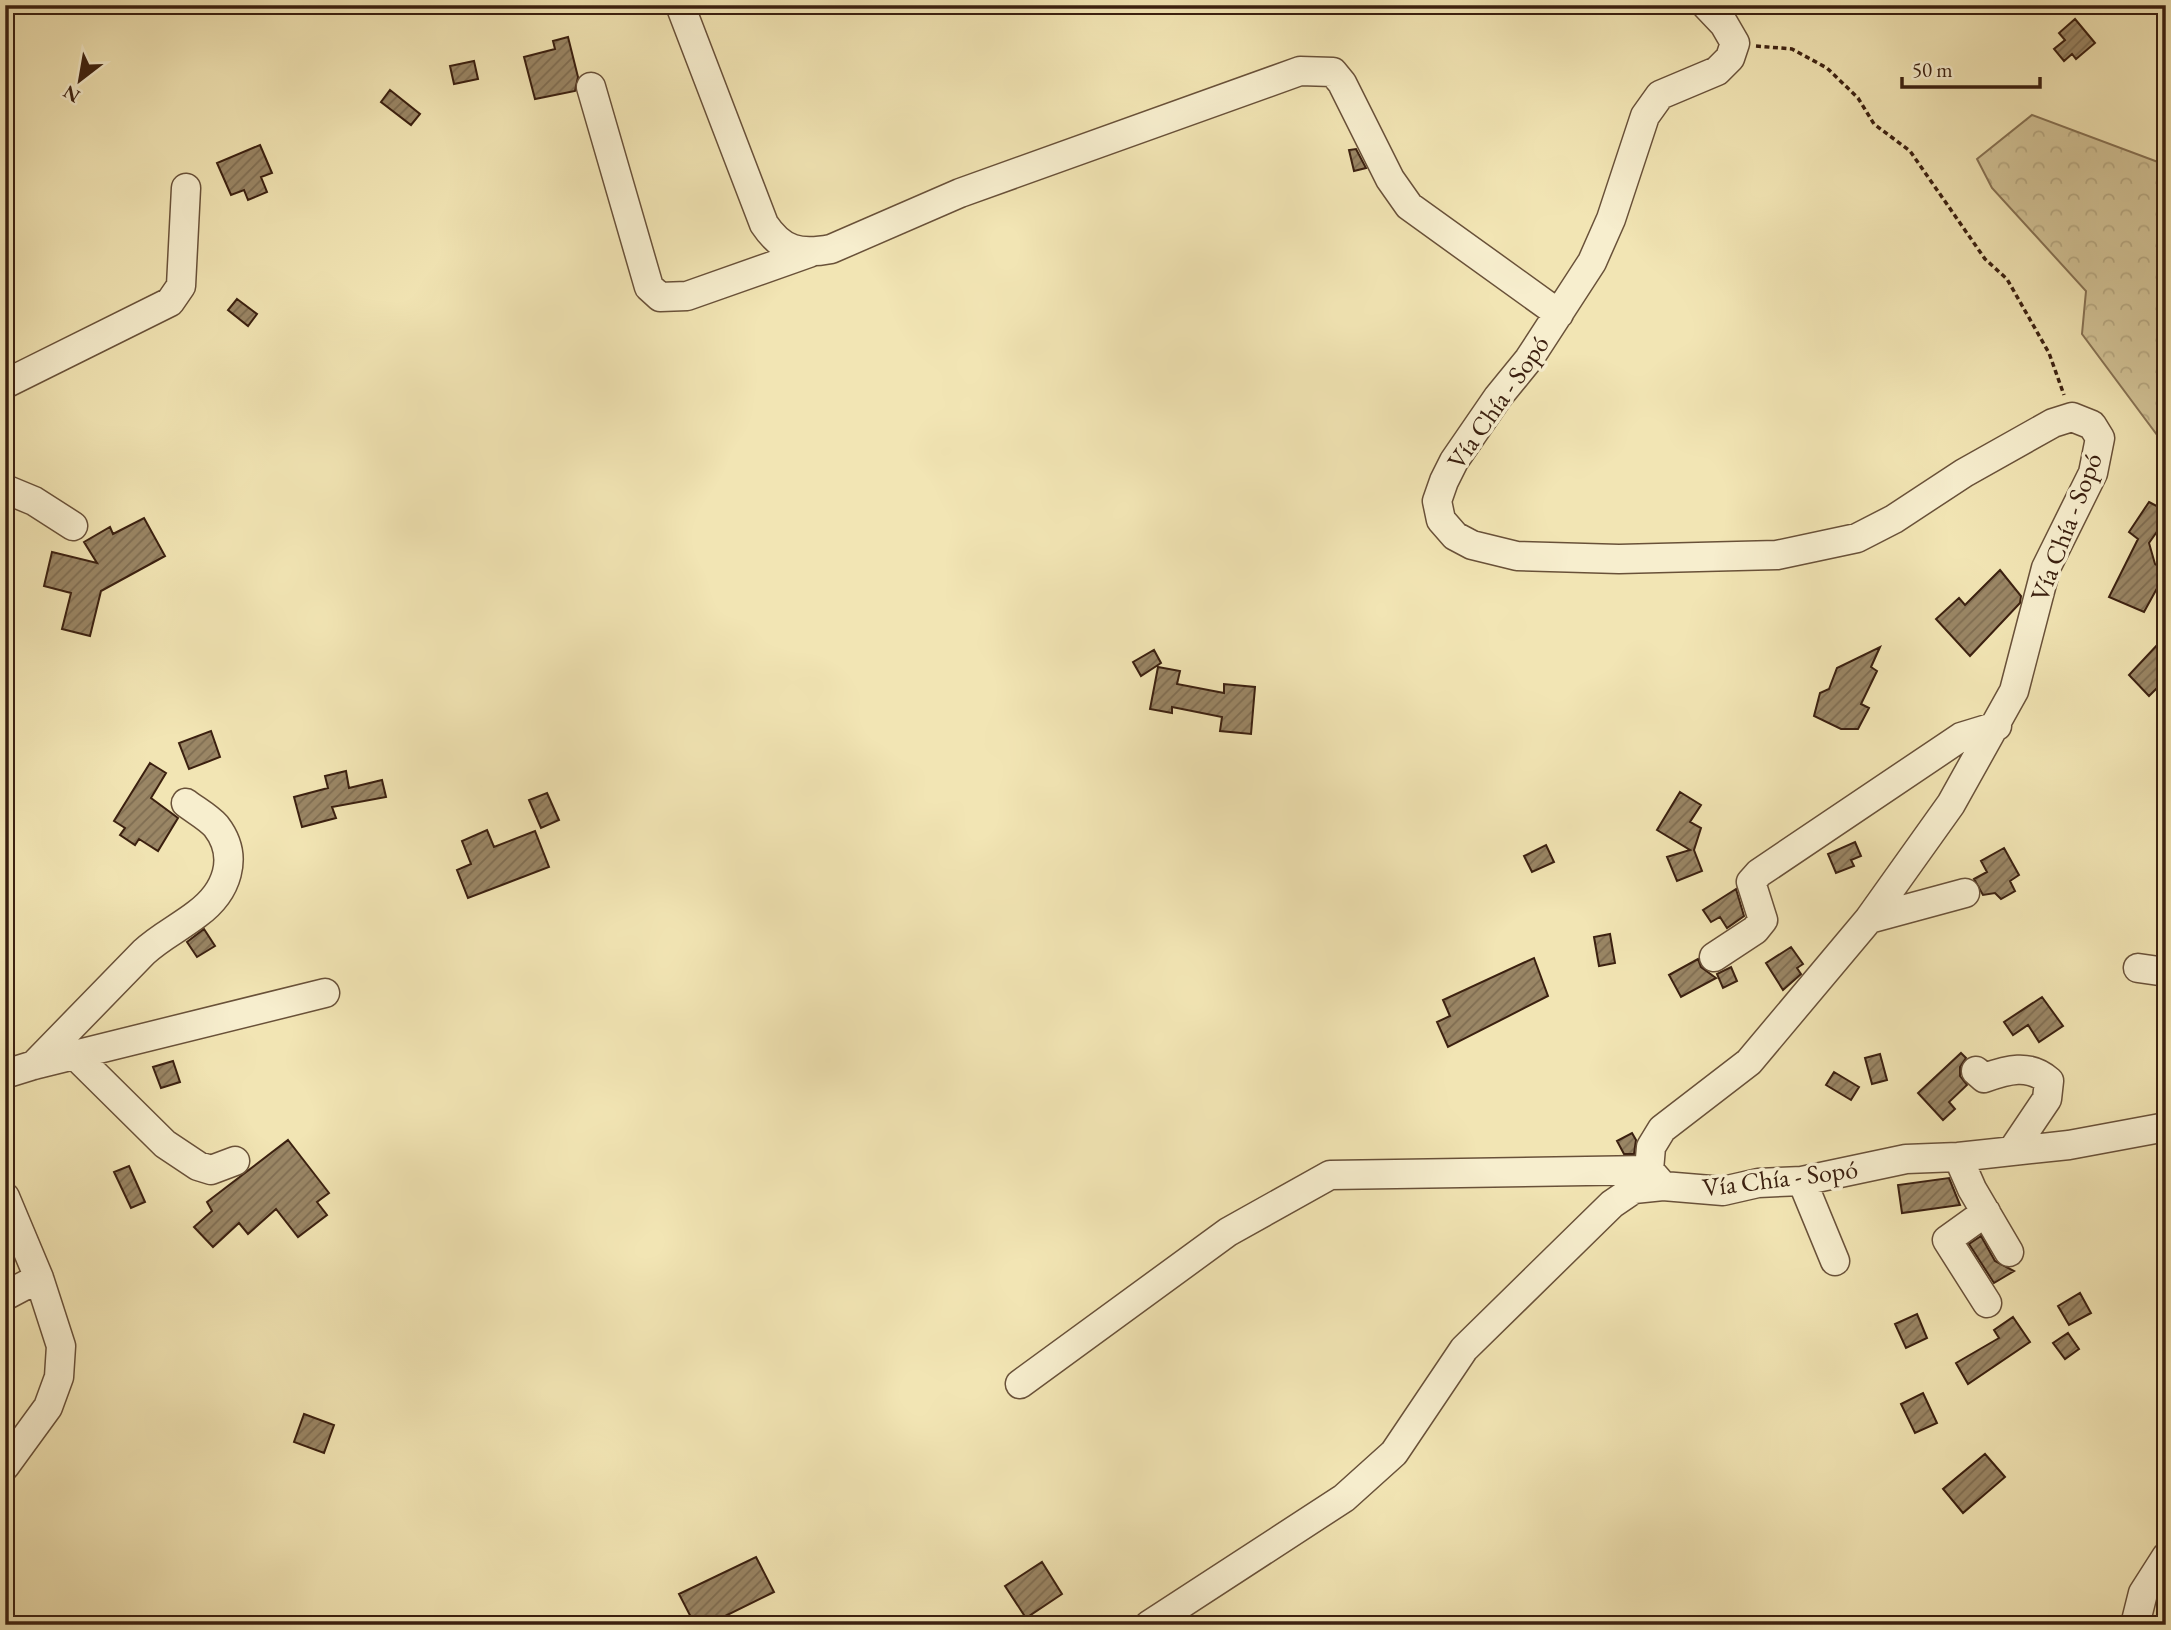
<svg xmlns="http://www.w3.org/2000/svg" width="2171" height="1630" viewBox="0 0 2171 1630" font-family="'EB Garamond',serif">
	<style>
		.forest { fill: url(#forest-crowns); stroke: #877254; stroke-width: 2 }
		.building { fill: url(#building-hatch); stroke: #3b2010; stroke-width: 2 }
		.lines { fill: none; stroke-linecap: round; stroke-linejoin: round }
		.minor-casing { stroke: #695139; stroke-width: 31 }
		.path { stroke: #3b2010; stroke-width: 3.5; stroke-dasharray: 5 3.5; stroke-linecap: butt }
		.minor { stroke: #f7eece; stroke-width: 28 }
		.labels { text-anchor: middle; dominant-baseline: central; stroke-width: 7; stroke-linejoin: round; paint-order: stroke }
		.street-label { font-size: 26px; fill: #3b2010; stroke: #f7eece }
	</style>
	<defs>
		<pattern id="forest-crowns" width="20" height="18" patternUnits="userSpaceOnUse" patternTransform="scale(1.75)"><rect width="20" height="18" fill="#d3c498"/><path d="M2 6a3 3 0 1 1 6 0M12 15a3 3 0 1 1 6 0" fill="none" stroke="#b6a882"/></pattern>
		<pattern id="building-hatch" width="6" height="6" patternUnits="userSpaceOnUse" patternTransform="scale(1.75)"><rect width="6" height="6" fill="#9a8665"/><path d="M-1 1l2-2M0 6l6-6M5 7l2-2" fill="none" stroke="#7f6d52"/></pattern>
	</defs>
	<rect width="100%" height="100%" fill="#f2e5b4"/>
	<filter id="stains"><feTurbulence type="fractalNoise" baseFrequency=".00286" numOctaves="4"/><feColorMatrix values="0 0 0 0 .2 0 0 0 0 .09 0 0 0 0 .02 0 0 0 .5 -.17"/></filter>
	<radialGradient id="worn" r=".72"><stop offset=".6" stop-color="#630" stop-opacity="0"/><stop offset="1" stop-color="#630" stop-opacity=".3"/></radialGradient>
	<!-- forest -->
	<path class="forest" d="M2032,115L2166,165V447L2082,334L2086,291L1992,188L1977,159Z"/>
	<!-- building -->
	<path class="building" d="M2075,19L2095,43L2076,59L2072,54L2064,61L2054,49L2065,40L2059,33Z
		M568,37L578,77L575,91L535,99L524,57L555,49L553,41Z
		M474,61L478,79L454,84L450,66Z
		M390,90L420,114L411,125L381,102Z
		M260,145L272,173L261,177L267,192L248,200L244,190L231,195L217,163Z
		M1356,149L1366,168L1354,171L1349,150Z
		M237,299L257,314L248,326L228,310Z
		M2149,502L2166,511V519L2149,543L2155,564L2166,572L2144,612L2109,597L2138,539L2129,532Z
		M144,518L165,556L101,591L90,636L62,629L71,593L44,586L52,552L97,563L84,542L110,527L113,534Z
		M2000,570L2021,596L2020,603L1970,656L1936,619L1959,598L1965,605Z
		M2159,643L2166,651V679L2149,696L2129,675Z
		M1880,647L1871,667L1877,671L1861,704L1869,708L1858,729H1841L1814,716L1820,693L1829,689L1837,668Z
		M1154,650L1161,663L1141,676L1133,662Z
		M1158,667L1180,671L1177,684L1224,693V684L1255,687L1251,734L1220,731L1222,717L1172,707V713L1150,709Z
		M211,731L220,757L189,769L179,743Z
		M150,763L166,773L151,798L178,818L158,851L139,839L135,845L120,835L125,828L114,821Z
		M346,771L349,788L382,780L386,797L332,807L336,818L302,827L294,797L328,788L325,776Z
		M1680,792L1701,805L1690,822L1701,828L1694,850L1702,871L1677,881L1667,857L1690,850L1657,830Z
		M547,793L559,820L541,828L529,800Z
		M487,830L494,847L535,831L549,867L468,898L457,870L471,864L462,841Z
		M1855,842L1861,856L1851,860L1854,866L1836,873L1828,854Z
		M1546,845L1554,862L1532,872L1524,856Z
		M2004,848L2019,875L2010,881L2015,891L2001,899L1995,893L1983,895L1974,879L1987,872L1981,861Z
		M1736,889L1744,916L1727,928L1720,917L1711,922L1703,910Z
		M204,929L215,946L197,957L187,942Z
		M1610,934L1615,963L1599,966L1594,937Z
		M1791,947L1803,964L1797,968L1801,974L1783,990L1766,963Z
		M1534,958L1548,996L1448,1047L1437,1022L1450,1016L1443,1000Z
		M1698,959L1701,967L1716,978L1681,997L1669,975Z
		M1731,967L1737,981L1723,988L1717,974Z
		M2042,997L2063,1026L2039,1042L2028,1025L2013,1035L2004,1022Z
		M1961,1053L1966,1058L1960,1067V1076L1967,1085L1949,1102L1955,1109L1943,1120L1918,1093Z
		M1880,1054L1887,1080L1872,1084L1865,1058Z
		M173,1061L180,1082L161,1088L153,1067Z
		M1834,1072L1859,1087L1851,1100L1826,1085Z
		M1632,1133L1636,1140L1634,1154H1624L1617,1141Z
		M288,1140L329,1193L317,1202L327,1215L298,1237L276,1209L248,1234L239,1223L213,1247L194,1227L212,1211L207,1202Z
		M129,1166L145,1202L131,1208L114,1172Z
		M1949,1178L1960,1205L1902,1213L1898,1185Z
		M1981,1236L1995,1261L2014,1271L1994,1283L1969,1244Z
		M2080,1293L2091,1313L2069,1325L2058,1306Z
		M1917,1314L1927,1338L1906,1348L1895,1324Z
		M2013,1317L2030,1342L1968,1384L1956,1363L1999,1338L1994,1330Z
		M2068,1333L2079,1349L2065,1359L2053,1343Z
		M1923,1393L1937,1423L1915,1433L1901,1404Z
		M304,1414L334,1425L324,1453L294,1442Z
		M1985,1454L2005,1477L1963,1513L1943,1489Z
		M756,1557L774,1592L707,1625H695L679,1594Z
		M1042,1562L1062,1594L1026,1618L1005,1586Z"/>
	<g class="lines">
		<!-- minor casing -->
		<g class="minor-casing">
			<path id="minor" d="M680,5L764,224C782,251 800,255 831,249L960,193L1300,71L1333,72L1342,83L1390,179L1409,206L1559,314
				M1706,5L1724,24L1735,43L1730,58L1717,71L1660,95L1645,116L1611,219L1592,262L1529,359L1498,397L1454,461L1444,481L1437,501L1441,520L1455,536L1472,545L1517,556L1619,559L1777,555L1857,538L1894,519L1964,473L2053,423L2072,417L2092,425L2100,438L2093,473L2046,568L2014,691L1951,804L1869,919L1749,1062L1662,1129L1651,1147L1649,1170L1663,1186L1723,1191L1758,1183L1802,1181L1906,1159L1958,1157L2069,1145L2166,1127
				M591,87L649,287L660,297L687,296L809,253
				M5,384L170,302L181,286L186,188
				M5,489L34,501L73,526
				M1869,919L1965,893
				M1714,957L1755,930L1763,920L1751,882L1759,873L1961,737L1997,726
				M2138,968L2166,972
				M75,1055L165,1144L198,1166L211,1170L235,1161
				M34,1065L144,952C160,937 179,928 197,914C227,892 240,857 216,826C208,817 195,810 186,803
				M1976,1071L1984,1078C2007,1070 2029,1063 2049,1081L2047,1099L2012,1151
				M5,1074L34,1065L325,993
				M1958,1157L1972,1189L2009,1252
				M1802,1181L1835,1261
				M5,1197L39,1278L61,1346L59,1377L48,1407L5,1466
				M1986,1212L1947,1240L1987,1303
				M5,1296L39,1278
				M1020,1384L1228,1232L1330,1175L1649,1170
				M1149,1625L1344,1498L1394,1453L1464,1349L1612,1204L1634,1189L1663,1186
				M2135,1625L2143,1593L2166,1557"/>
		</g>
		<!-- path -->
		<path class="path" d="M1756,46L1792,49L1827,68L1858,98L1874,124L1910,151L1985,259L2007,279L2049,353L2064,395"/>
		<!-- minor -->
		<use href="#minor" class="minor"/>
	</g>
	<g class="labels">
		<!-- street labels -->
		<g class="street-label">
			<text transform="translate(1498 402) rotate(-55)">Vía Chía - Sopó</text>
			<text transform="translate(2066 527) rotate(-69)">Vía Chía - Sopó</text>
			<text transform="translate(1780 1178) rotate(-7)">Vía Chía - Sopó</text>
		</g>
	</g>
	<!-- margin -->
	<rect width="2171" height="1630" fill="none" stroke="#f2e5b4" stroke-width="28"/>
	<rect x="7" y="7" width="2157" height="1616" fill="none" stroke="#3b2010" stroke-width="3.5"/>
	<rect x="14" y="14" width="2143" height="1602" fill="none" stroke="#3b2010" stroke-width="2"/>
	<!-- north arrow -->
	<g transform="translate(80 80) rotate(211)" stroke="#f7eece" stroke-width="5" paint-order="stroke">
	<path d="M0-5L12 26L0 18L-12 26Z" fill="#3b2010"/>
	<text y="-10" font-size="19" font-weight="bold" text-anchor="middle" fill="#3b2010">N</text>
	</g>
	<!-- scale -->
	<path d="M1902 77v10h138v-10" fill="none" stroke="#3b2010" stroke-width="3.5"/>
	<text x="1912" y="77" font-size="21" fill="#3b2010" stroke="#f7eece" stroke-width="5" paint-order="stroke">50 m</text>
	<rect width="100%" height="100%" filter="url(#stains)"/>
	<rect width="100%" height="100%" fill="url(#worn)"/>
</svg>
